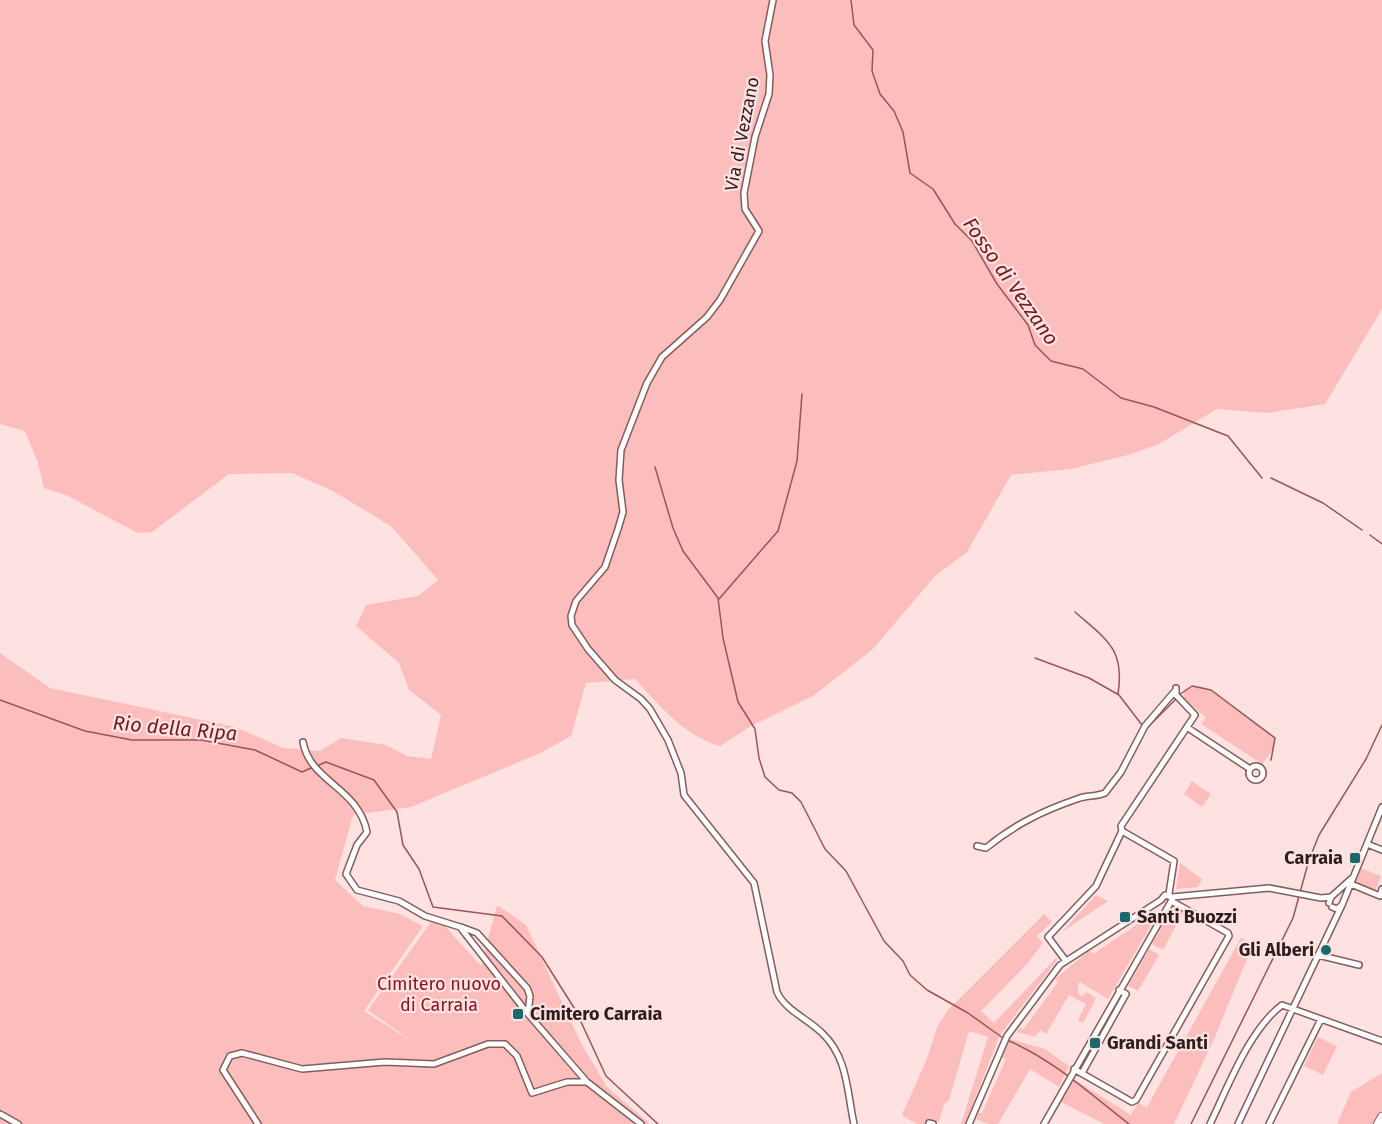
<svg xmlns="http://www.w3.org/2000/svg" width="1382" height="1124" viewBox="0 0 1382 1124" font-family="'Fira Sans',sans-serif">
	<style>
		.green { fill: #fbbebc }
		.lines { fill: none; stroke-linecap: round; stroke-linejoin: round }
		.stream { stroke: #9c5454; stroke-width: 1.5 }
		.minor-casing { stroke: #835d5c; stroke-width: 8 }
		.secondary-casing { stroke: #835d5c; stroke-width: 10 }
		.minor { stroke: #fff; stroke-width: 5 }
		.secondary { stroke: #fff; stroke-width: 8 }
		.poi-dot { fill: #1c696d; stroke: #fde2e1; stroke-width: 2 }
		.labels { text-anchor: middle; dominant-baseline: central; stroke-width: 4.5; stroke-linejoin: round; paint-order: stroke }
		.street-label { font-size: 18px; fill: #2d1d1d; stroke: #fde2e1 }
		.poi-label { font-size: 18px; font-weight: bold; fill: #2d1d1d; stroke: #fde2e1; text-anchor: start }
		.park-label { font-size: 18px; fill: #8d1524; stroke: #fde2e1 }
		.water-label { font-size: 20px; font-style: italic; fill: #711820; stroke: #fde2e1 }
	</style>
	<rect width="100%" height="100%" fill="#fde2e1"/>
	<!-- green -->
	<path class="green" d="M0,0H1382V309L1325,404L1267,413L1217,409L1159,444L1128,455L1071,469L1011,475L967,552L935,576L873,649L813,696L751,726L720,746C684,736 659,705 635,679L586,683L571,736L538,754L411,807L353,815L335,880L363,906L400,914L423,926L364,1011L413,1042L368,1010L431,922L444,925L481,966L497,905L526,925L581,1043L607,1087L650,1124H0V653L50,688L235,727L284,748L320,751L341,738L386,745L407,756L431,759L441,715L409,690L399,663L356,626L366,605L418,596L438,580L392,527L333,491L292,473L229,474L152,532L138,533L66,495L44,488L38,463L25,431L0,424Z
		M1199,686L1212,690L1275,738L1272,751L1262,764L1201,724L1206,717L1182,698L1186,689Z
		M1192,781L1211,794L1202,807L1184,794Z
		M1180,863L1202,879L1198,887L1176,889Z
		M1361,868L1381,876L1375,891L1355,883Z
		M1096,895L1108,901L1062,932Z
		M1178,909L1183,913L1163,950L1152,944L1170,913Z
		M1044,914L1052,922L1037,936L1043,943L1027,964L981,1011L994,1023L1056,958L1058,959L1000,1035L965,1124H961L988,1037L969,1031L949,1100L944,1104L939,1122L927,1119L925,1124H917L902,1115L926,1061L938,1025L948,1010Z
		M1151,915L1154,920L1108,999L1080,982L1078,984V994L1082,996L1087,992L1096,998L1083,1023L1078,1020L1086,1004L1069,995L1046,1034L1040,1030L1035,1037L1017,1032L1020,1028L1023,1030L1058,982L1055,979L1090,950L1093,954Z
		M1241,938L1253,944L1215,1037L1174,1124H1104L1061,1102L1073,1079L1131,1115L1138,1103L1147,1107Z
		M1149,949L1159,955L1138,991L1128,986Z
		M1318,1037L1337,1046L1323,1075L1304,1066Z
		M1010,1039L1045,1049L1069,1066L1059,1087L1030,1069L998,1124H988L976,1119L979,1113H982L1006,1059L1001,1057Z
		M1382,1073V1124H1337L1351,1092Z"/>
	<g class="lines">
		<!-- stream -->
		<path class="stream" d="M851,0L854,25L873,50L872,71L880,94L894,111L903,132L910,173L933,189L955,224L972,241L997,284L1028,325L1035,345L1051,361L1083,369L1121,398L1154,407L1228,436L1262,478
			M655,467L673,528L683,551L718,598L723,638L738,702L755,729L759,758L765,777L779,790L792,793L801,802L825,849L846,871L884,941L903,961L910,975L927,990L968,1013L1003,1038
			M1271,478L1323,503L1362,530
			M1370,535L1382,544
			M719,599L778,531L797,461L802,394
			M1075,612C1107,640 1125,649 1118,694
			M1035,658L1089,678L1119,695L1142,725
			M1179,695L1192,686L1211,690L1275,738L1271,760
			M0,700L85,731L132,740H201L255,750L302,772L311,768
			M1146,729L1176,699
			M319,765L326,762L374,780L397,812L403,845L419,869L433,907L502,916L542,957L576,1011L606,1076L658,1124
			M1007,1040C1054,1060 1089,1093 1129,1124
			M1191,1124L1293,918L1309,860L1319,835L1366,759L1382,725"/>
		<!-- minor casing -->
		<g class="minor-casing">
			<path id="minor" d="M773,0L765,41L770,75L769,94L755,137L744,193L745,209L759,231L720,300L707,317L662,357L647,383L621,450L619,480L623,512L618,529L605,567L576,601L571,616L572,625L588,649L615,680L641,699L650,709L668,740L681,773L684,795L754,883L777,992C785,1010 808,1019 822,1033C848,1057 847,1092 854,1124
				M1188,728L1250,769
				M303,742C310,782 358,787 367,832L357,845L346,874L357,890L399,901L425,916L460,927L528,1014L587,1082L641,1124
				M1249 773a7 7 0 1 1 14 0a7 7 0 1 1-14 0Z
				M1122,831L1174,861L1169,894
				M1367,844L1382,850
				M977,846L986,848C1014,825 1042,811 1077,799C1086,795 1096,797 1105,793L1121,772L1145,726L1175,691
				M1351,884L1380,896L1382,889
				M1329,903L1331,897L1351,879
				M1332,907L1337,909L1342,905L1382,807
				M461,927L477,933L527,988L530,996L528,1014
				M1318,955L1359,965
				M1066,961L1048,937L1096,886L1122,831L1121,826L1195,715L1176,695V688
				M1074,1069L1132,1102L1136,1100L1229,936L1228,933L1173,902
				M1082,1073L1126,994L1119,990
				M0,1114L18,1124
				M929,1123L933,1124
				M258,1124L223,1070L230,1056L242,1053L302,1069L385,1062L434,1064L488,1044H505L517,1056L532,1093L567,1082H587
				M969,1124L1007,1036L1060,965L1161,900L1165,895L1172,897L1269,888L1321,898L1331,897
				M1044,1124L1173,898
				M1210,1124C1228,1087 1249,1030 1282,1005L1382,1041
				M1238,1124L1342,905
				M1269,1124L1321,1019"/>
		</g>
		<!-- secondary casing -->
		<g class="secondary-casing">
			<path id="secondary" d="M1378,1124L1382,1117"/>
		</g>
		<!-- minor -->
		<use href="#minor" class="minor"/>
		<!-- secondary -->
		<use href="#secondary" class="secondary"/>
	</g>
	<!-- markers -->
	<g class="poi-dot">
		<rect x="1349" y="852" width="12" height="12" rx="3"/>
		<rect x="1119" y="911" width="12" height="12" rx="3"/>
		<circle cx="1326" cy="950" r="6"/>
		<rect x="512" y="1008" width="12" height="12" rx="3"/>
		<rect x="1089" y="1037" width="12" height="12" rx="3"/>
	</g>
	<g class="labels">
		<!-- street labels -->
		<g class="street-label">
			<text transform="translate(742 134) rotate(-79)">Via di Vezzano</text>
		</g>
		<!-- poi labels -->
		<g class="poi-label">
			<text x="1343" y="858" text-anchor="end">Carraia</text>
			<text x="1137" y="917">Santi Buozzi</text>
			<text x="1314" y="950" text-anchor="end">Gli Alberi</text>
			<text x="530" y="1014">Cimitero Carraia</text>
			<text x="1107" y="1043">Grandi Santi</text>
		</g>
		<!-- park labels -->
		<g class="park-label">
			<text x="439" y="984">Cimitero nuovo<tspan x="439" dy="21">di Carraia</tspan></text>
		</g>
		<!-- water labels -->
		<g class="water-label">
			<text transform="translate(1011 281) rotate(55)">Fosso di Vezzano</text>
			<text transform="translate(175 728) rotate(5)">Rio della Ripa</text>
		</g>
	</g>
</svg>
